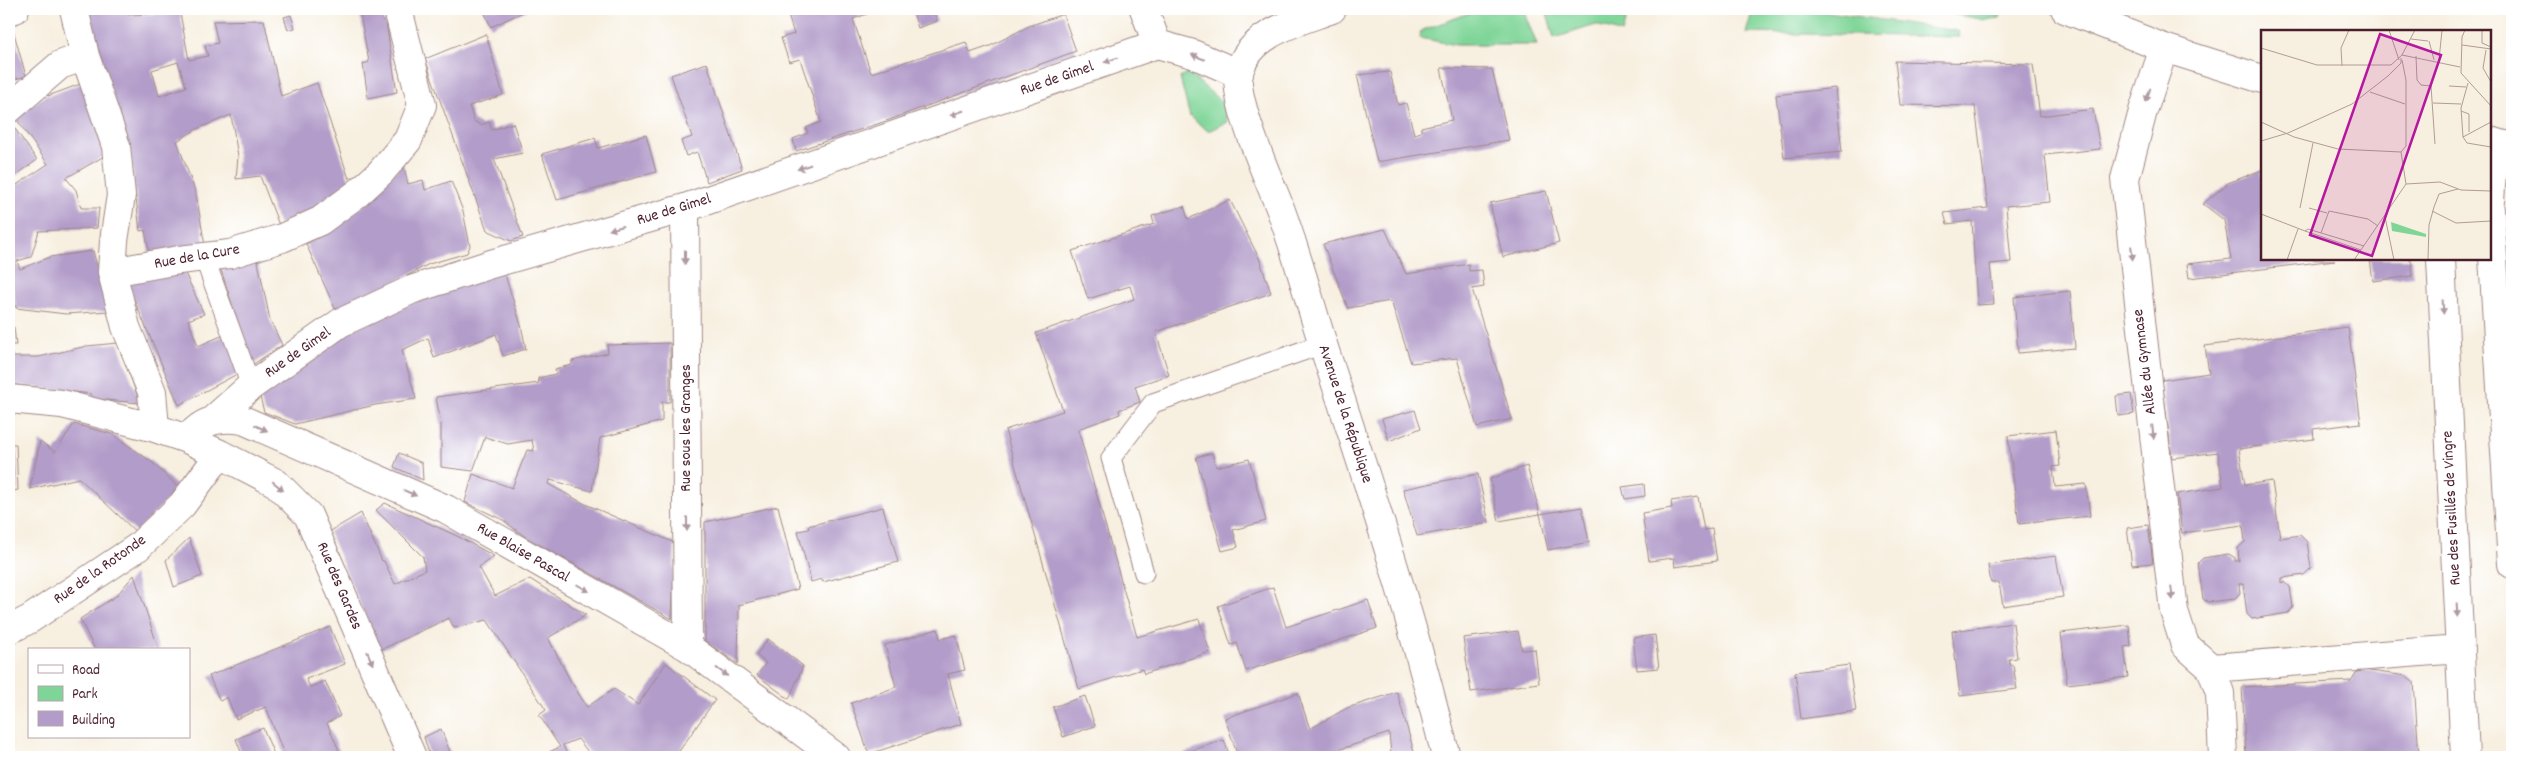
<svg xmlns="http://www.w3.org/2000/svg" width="2521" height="766" viewBox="0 0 2521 766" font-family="Dekko,sans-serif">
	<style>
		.green { fill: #7fd598; stroke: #647a62 }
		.building { fill: #b29cc9; fill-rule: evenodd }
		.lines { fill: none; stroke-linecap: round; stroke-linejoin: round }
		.lane-casing { stroke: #a08785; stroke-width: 21 }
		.street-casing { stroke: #a08785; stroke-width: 30 }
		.secondary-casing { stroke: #a08785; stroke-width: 30 }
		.lane { stroke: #fff; stroke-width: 19 }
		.street { stroke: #fff; stroke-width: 28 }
		.secondary { stroke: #fff; stroke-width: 28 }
		.oneway { fill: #ae9aa0 }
		.labels { text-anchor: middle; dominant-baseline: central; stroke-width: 4; stroke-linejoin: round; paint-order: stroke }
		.street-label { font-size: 16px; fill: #4a1f2b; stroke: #fff }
		.inset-road { fill: none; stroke: #b29c97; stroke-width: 1 }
		.view { fill: #b5179e; fill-opacity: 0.15; stroke: #b5179e; stroke-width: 2.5 }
		.inset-edge { fill: none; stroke: #4a1f2b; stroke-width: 2.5 }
	</style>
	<rect width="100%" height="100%" fill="#fff"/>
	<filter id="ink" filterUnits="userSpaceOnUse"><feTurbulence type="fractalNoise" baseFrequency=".02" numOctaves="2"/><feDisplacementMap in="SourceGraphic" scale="10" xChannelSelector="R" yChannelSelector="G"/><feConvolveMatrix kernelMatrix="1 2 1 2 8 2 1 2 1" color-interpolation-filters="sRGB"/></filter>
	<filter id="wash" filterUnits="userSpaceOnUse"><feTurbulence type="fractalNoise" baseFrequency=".0096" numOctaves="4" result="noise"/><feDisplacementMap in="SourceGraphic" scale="20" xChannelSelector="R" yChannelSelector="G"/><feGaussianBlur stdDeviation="1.12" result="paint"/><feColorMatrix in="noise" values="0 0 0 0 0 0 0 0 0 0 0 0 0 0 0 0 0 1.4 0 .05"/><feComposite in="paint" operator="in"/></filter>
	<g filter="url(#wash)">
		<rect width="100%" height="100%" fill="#f7efdf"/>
		<!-- green -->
		<path class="green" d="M1480,9H1523L1537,45H1456L1420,38L1419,33L1423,30Z
			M1546,9H1629L1622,33L1596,25L1554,38Z
			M1753,9H1821L1828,12L1958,31L1960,37L1746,33Z
			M1923,9H2003L2000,18L1986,20Z
			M1187,72L1222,102L1228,122L1208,131L1190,117L1180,78Z"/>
		<g id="blocks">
			<!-- building -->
			<path class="building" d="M483,9H529L491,27Z
				M786,9H881L853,19L871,73L966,42L970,53L990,46L1029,26L1063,14L1076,51L889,120L796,151L793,139L808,133L806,128L821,122L800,59L789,62L781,38L794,34Z
				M912,9H933L937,21L918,28Z
				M127,11L128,15L180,13L189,60L208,56L205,46L218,43L213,21L264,20L281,96L317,83L349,179L352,176L355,180L313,210L279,225L260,176L236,179L238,156L231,115L197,129L177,141L196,194L205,246L149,253L145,230L140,231L131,157L87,12ZM178,62L186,87L159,96L152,70Z
				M375,13L386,23L397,92L368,98L363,64L369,62L360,14Z
				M291,15L295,28L288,30L284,17Z
				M12,26L26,76L9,81V27Z
				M486,34L503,95L469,106L474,121L481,125L489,122L492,130L513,123L523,153L494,159L523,237L511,241L487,230L425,59Z
				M1895,61L2030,64L2033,65L2040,116L2093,109L2100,149L2045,155L2050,202L2006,206L2011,262L1990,264L1994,304L1977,305L1972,221L1947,224L1944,213L1988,208L1975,106L1900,105Z
				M707,63L742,169L707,182L697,152L686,156L681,141L692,137L671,75Z
				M1441,68L1492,69L1509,140L1377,162L1357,75L1390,72L1398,105L1406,103L1414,134L1421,132V127L1452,120Z
				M83,83L106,155L66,178L76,190L81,208H99L97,228L39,231L31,257L17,261L20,269L50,257L93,251L109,311L66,314L16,308L13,288L9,289V190L48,164L15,117L48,94V96Z
				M1835,88L1842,152L1784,158L1776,95Z
				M13,126L37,160L11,179L9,130Z
				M646,135L656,172L557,200L542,154L595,138L598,148Z
				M403,163L408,184L423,180L425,190L451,181L463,211L470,246L467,253L429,264L337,313L306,244L327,233L363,206Z
				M2262,170V259L2335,260L2189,278L2187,264L2231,259L2224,220L2203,204L2228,183Z
				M1546,191L1559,243L1503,257L1490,203Z
				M1230,200L1259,258L1271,293L1156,332L1169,375L1135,386L1140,402L1119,410L1120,414L1078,429L1137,637L1199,619L1210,652L1144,674L1142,669L1079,689L1005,430L1063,411L1036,333L1134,299L1130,286L1088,299L1072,251L1154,224L1152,216L1184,206L1188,219Z
				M1385,229L1406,274L1469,264V271L1482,270L1484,287L1472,289L1512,419L1477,427L1457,358L1411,363L1391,301L1348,308L1323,244Z
				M253,259L258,262L270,320L282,345L252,365L221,270Z
				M2370,259H2411L2413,276L2373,281Z
				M184,271L204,314L188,320L198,346L226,334L239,373L179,405L128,285L130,283Z
				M504,272L521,325L526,349L503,356L496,334L434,358L428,338L402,350L416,399L375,405L295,424L264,412L260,397L349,331L417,301Z
				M2070,291L2075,348L2018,353L2014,297Z
				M9,327H14L16,345H11L12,357H39L87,346L118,343L140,403L94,399L91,394L9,384Z
				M2348,327L2361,423L2313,429L2314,439L2239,449L2245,485L2272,481L2280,538L2300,535L2307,542L2311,568L2304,575L2282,578V583L2285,582L2290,587L2293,607L2288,613L2252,619L2247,614L2243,584H2239L2240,593L2234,599L2208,602L2203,599L2198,563L2203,558L2229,554L2235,558V561H2239L2238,548L2245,542L2243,525L2182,533L2177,494L2223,487L2218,452L2172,458L2162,380L2209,373L2205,346Z
				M670,343V402H662V421L600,438L592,491L550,480L548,484L585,504L675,543L672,619L524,536L503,520L465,502L473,474L512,488L527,450L534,451L532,440L508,444L485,437L473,471L441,467V424L436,397L539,383L538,378L556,374L555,369L572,365V361L608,353L607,345Z
				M2131,394L2134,414L2118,416L2116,396Z
				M1415,410L1421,428L1389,441L1382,419Z
				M74,424L112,434L152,462L179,488L136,532L79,478L30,489L40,441L55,452Z
				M2056,430L2060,466L2053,467L2055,487L2086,484L2090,516L2019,524L2008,436Z
				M9,444H16L18,490L9,492Z
				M399,453L422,463L423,480L394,467Z
				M1212,453L1216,467L1249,459L1266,521L1233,530L1238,547L1222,551L1196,457Z
				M1527,466L1540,514L1499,521L1490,479Z
				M1478,474L1489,523L1417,536L1403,489Z
				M1644,484L1645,496L1625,499L1622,487Z
				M1698,497L1704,530L1712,529L1717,561L1675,567L1674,558L1649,561L1642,513L1672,508L1671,501Z
				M385,503L459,537L494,556L479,567L495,596L530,579L586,615L548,638L570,680L587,707L614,689L638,705L666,663L715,700L675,757H592L578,739L563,745L568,757H538L560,747L539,715L546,710L487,620L454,628L449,618L380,650L329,532L361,513L382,561H384L395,584L425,570L423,557L376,510Z
				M778,506L798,589L739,605L738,664L705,641V522Z
				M883,507L898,562L823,582L821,579L811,582L798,531L809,529L808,526Z
				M1582,507L1589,542L1548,550L1540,514Z
				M2148,525L2153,563L2132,565L2127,528Z
				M189,538L202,576L174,587L166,560Z
				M2056,556L2063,597L2003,606L1999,583H1991L1988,565Z
				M134,575L159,650H95L80,619L116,596Z
				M1273,587L1286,627L1368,600L1377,628L1246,671L1237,643L1231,645L1218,606Z
				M2013,623L2017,658L2009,659L2010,665H2013L2017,689L1960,696L1952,631Z
				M2129,625L2131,646L2124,647L2128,677L2067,684L2061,633Z
				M330,627L345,664L306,679L310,687L325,681L340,716L327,723L342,757H285L266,707L236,719L227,697L220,701L209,676Z
				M938,629L940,639L956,635L965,670L948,674L961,724L869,754L851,703L896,687L885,645Z
				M1518,631L1522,650L1535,649L1539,683L1471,692L1463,638Z
				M1655,635L1659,668L1637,670L1633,638Z
				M768,639L803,666L789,699L757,675L766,663L756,655Z
				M1849,665L1856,711L1801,719L1795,672Z
				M2363,670L2407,676L2414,682L2419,757H2246L2242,687L2351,681L2356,673Z
				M1397,692L1414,752L1391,754L1389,733L1317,757H1238L1225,718L1298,693L1310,729L1347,708Z
				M1085,696L1095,726L1063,737L1053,707Z
				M263,728L275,757H243L236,739Z
				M441,729L452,757H430L424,737Z
				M1224,740L1230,757H1186L1184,753Z"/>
		</g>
	</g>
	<g filter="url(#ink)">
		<use href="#blocks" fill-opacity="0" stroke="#a08785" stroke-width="1"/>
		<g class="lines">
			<!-- lane casing -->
			<g class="lane-casing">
				<path id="lane" d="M204,257L251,386
					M1144,573L1111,458L1153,403L1323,344"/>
			</g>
			<!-- street casing -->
			<g class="street-casing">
				<path id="street" d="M74,9L85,56L116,146L121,195L114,241L112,272L126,327L152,392L155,428
					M1144,9L1157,44
					M9,11L15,9
					M1157,44L1193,54L1239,74
					M2164,48L2143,111L2125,179L2174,611L2185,645L2211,668L2460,649
					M9,109L60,65L85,56
					M2490,201L2494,142
					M685,208L688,647
					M2490,209L2512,564
					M2441,259L2465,757
					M112,272L179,260L230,254L282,238L320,221L358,193L381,172L408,140L422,105L398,9
					M9,399L62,404L155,428L187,439L220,454L276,483L308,515L412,757
					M215,418L251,386L340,323L411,290L491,264L685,208L1157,44
					M187,439C203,420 219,416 243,420L446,509L688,647L836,757
					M9,630L30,619L138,547L182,505L220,454
					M2211,668L2220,693L2223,757"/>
			</g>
			<!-- secondary casing -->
			<g class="secondary-casing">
				<path id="secondary" d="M1332,9C1298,22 1250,32 1239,72C1232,99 1269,179 1280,208C1299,259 1312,312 1329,363C1372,494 1414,624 1446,757
					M2065,9L2164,48L2262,79
					M2490,141L2512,147"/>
			</g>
			<!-- lane -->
			<use href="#lane" class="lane"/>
			<!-- street -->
			<use href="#street" class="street"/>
			<!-- secondary -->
			<use href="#secondary" class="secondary"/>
		</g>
		<!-- one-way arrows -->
		<defs><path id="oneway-solid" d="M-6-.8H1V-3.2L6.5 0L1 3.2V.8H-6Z" transform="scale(1.25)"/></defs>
		<g class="oneway">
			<use href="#oneway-solid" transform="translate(1198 57) rotate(-158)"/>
			<use href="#oneway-solid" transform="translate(1111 60) rotate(161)"/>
			<use href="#oneway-solid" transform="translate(2148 95) rotate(109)"/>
			<use href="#oneway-solid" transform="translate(957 113) rotate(161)"/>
			<use href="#oneway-solid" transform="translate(804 167) rotate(161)"/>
			<use href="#oneway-solid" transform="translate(616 228) rotate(164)"/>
			<use href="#oneway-solid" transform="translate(2132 253) rotate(83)"/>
			<use href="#oneway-solid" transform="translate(685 257) rotate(90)"/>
			<use href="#oneway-solid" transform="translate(2443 307) rotate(87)"/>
			<use href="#oneway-solid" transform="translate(261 428) rotate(24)"/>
			<use href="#oneway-solid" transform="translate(2153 432) rotate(83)"/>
			<use href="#oneway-solid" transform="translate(278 486) rotate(40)"/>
			<use href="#oneway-solid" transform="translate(410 493) rotate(24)"/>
			<use href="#oneway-solid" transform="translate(687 524) rotate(90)"/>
			<use href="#oneway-solid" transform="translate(583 588) rotate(30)"/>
			<use href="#oneway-solid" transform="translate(2172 593) rotate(83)"/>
			<use href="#oneway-solid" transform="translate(2457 610) rotate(87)"/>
			<use href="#oneway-solid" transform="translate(370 658) rotate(67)"/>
			<use href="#oneway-solid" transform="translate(722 672) rotate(36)"/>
		</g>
	</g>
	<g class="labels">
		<!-- street labels -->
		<g class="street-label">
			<text transform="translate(1057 79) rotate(-19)">Rue de Gimel</text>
			<text transform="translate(674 210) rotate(-17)">Rue de Gimel</text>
			<text transform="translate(197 257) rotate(-10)">Rue de la Cure</text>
			<text transform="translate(298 353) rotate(-35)">Rue de Gimel</text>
			<text transform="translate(2145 362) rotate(-97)">Allée du Gymnase</text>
			<text transform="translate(1345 414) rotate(72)">Avenue de la République</text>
			<text transform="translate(686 428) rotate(-90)">Rue sous les Granges</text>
			<text transform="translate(2452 508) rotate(-93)">Rue des Fusillés de Vingre</text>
			<text transform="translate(523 553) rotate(30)">Rue Blaise Pascal</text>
			<text transform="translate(100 570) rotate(-35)">Rue de la Rotonde</text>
			<text transform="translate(339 586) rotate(67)">Rue des Gardes</text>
		</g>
	</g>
	<!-- overview -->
	<g transform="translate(2261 30)">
		<rect width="230" height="230" fill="#f7efdf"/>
		<path d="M130,192L165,204V207L131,201Z" fill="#7fd598"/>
		<path class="inset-road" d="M128,0L138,30M204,0L201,7L200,43L230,76M221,0V13L230,17M150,9L167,11M168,11L173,30M201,15L230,19M0,18L56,35H130L141,25L154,0M225,20L222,38L230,52M141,25L199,37M155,26L156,50L160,55L170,56M81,36L80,18L88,0M188,56L205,57M109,62L144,74M172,73L200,74M200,81L208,84V102M0,92L33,107L77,119L140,122M230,92L202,107L206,113L230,117M202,107L200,78L207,53M0,111L27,103L91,74L127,46L140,33V28M174,114L170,56L178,30L181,0M140,122L145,116V50L141,30M145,154L179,152L200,160L230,161M39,178L52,113M48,178L66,183M171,181L195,193L230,191M0,184L44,201M124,187L133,230M60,203L68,181L107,189L117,196M100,220L44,201L47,199L103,216M26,230L37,199M93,230L145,154L140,122M167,230L168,195L173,177L178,164L197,159"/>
		<path class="view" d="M119,4L180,25L111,226L49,205Z"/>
		<rect width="230" height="230" class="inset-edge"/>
	</g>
	<!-- margin -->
	<rect width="2521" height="766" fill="none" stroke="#fff" stroke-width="30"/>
	<!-- legend -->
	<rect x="28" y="648" width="162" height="90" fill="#ffffff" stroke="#b7a5aa"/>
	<rect x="38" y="665" width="25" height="8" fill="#ffffff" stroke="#b7a5aa"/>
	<text x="72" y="674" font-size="15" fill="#4a1f2b">Road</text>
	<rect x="38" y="686" width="25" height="15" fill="#7fd598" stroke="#b7a5aa"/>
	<text x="72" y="698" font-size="15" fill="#4a1f2b">Park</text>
	<rect x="38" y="711" width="25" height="15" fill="#b29cc9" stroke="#b7a5aa"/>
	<text x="72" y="724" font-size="15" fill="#4a1f2b">Building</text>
</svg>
